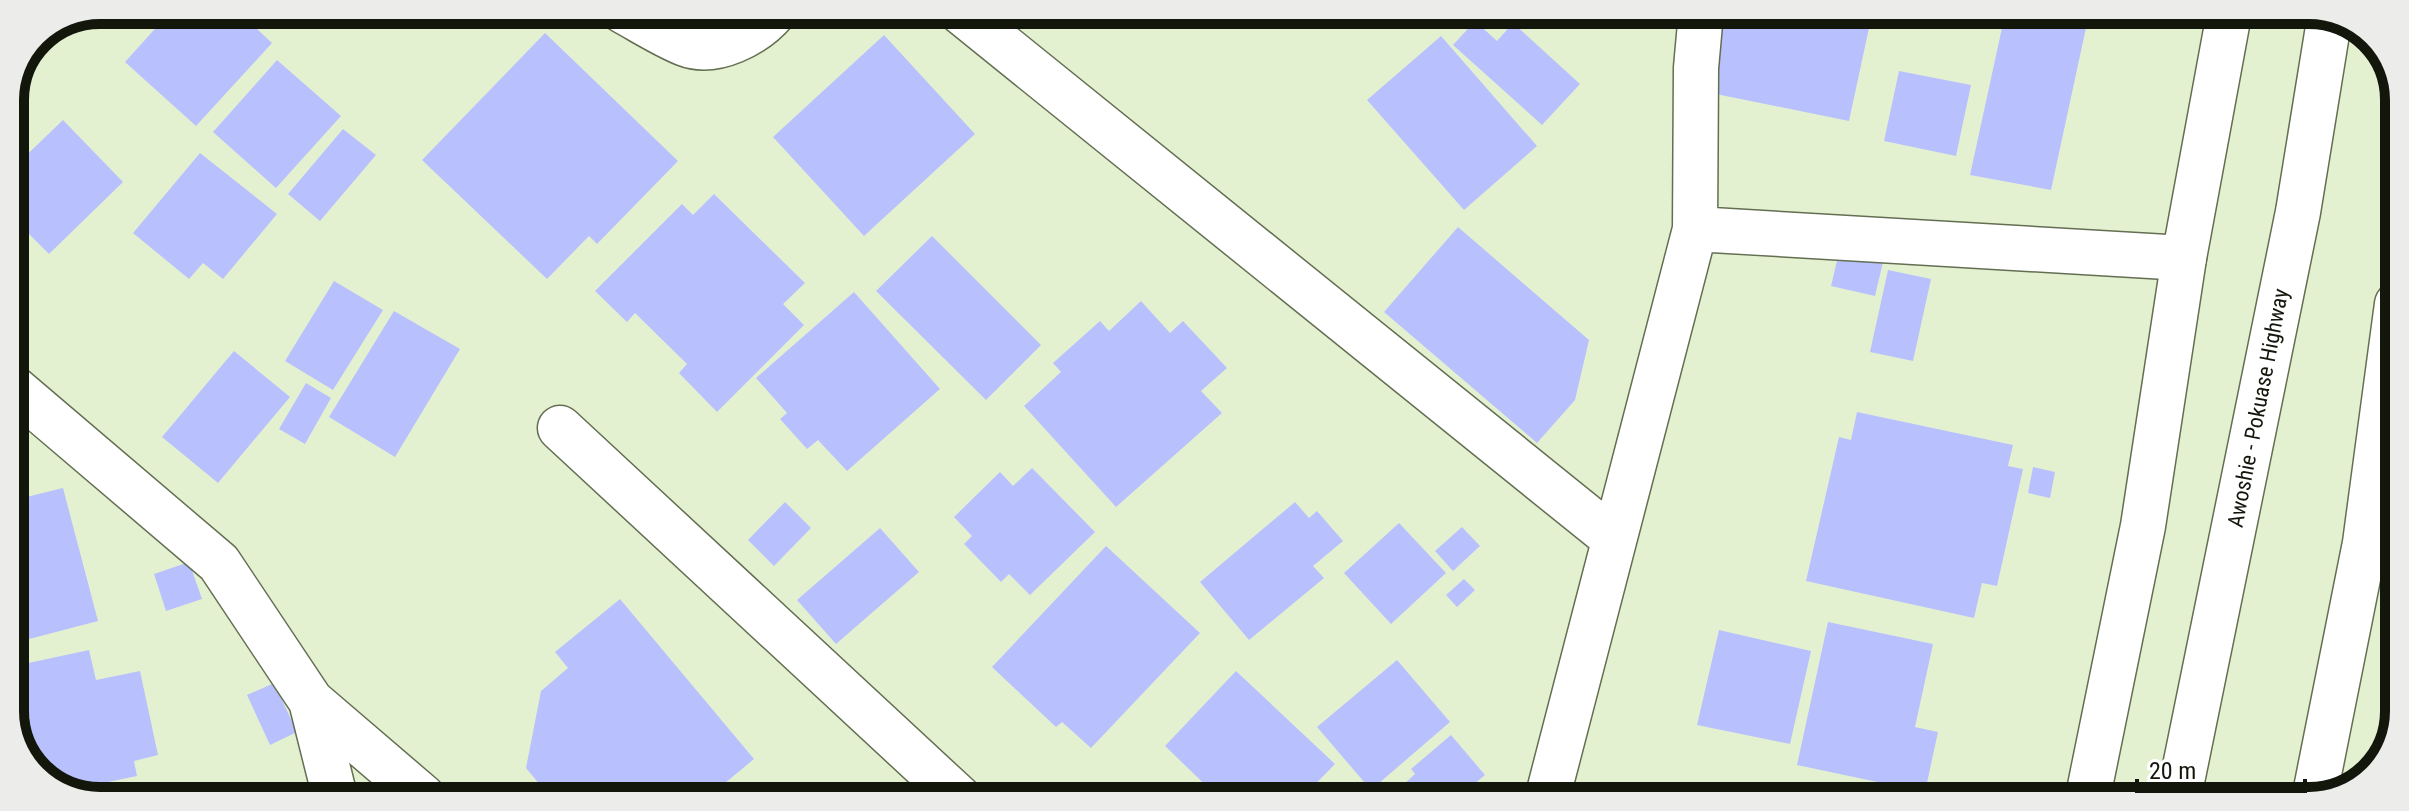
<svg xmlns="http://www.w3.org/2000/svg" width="2409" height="811" viewBox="0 0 2409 811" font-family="'Roboto Condensed',sans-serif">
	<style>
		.building { fill: #b8c1fd }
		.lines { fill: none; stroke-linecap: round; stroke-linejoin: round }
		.minor-casing { stroke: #636e52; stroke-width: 47 }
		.tertiary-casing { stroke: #636e52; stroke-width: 47 }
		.primary-casing { stroke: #636e52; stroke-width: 47 }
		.minor { stroke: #fff; stroke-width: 44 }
		.tertiary { stroke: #fff; stroke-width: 44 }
		.primary { stroke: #fff; stroke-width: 44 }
		.labels { text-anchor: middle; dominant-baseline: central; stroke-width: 6; stroke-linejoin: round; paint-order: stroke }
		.street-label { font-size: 22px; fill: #12160b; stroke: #fff }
		.rim { fill: none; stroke: #12160b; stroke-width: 10 }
	</style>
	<rect width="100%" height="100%" fill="#e4f1d1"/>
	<!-- building -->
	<path class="building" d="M172,10H251L245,18L272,43L196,126L125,62Z
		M1723,13L1872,14L1849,121L1706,92Z
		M2005,14H2089L2051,190L1970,175Z
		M1475,21L1497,41L1513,23L1580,84L1542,125L1453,45Z
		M545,33L678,161L597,244L589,236L547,279L422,160Z
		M884,35L975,134L864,236L773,137Z
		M1441,36L1537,146L1464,210L1367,100Z
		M277,60L341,116L276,188L213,132Z
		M1899,71L1971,85L1956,156L1884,141Z
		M63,120L123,182L49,254L10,215V171Z
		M343,129L376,155L320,221L288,194Z
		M200,153L277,214L223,279L203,263L189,279L133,233Z
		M714,194L805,283L783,304L804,325L717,412L679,373L687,364L635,313L627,322L595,291L682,204L693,215Z
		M1458,227L1589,340L1575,400L1537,443L1384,312Z
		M932,236L1041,345L986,400L876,291Z
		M1839,252L1883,262L1875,296L1831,286Z
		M1888,270L1931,279L1913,361L1870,352Z
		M334,281L383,310L333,390L285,361Z
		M854,292L940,389L847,471L818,440L807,449L780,419L787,413L756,378Z
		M1141,301L1170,333L1183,321L1227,368L1201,391L1222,413L1116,507L1024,406L1061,372L1053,363L1100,321L1109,331Z
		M394,311L460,349L395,457L329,417Z
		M234,351L290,397L218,483L162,437Z
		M306,383L331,398L305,444L279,429Z
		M1857,412L2013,445L2008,466L2023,469L1997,586L1982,583L1974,618L1806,581L1839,437L1851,440Z
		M2033,467L2055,472L2050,498L2028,493Z
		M1032,468L1095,532L1030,595L1009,574L1001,582L964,544L972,536L954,517L1000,472L1013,486Z
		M63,488L98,621L10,644V501Z
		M785,502L811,528L774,566L748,540Z
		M1295,502L1309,518L1317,511L1343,541L1313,566L1324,578L1249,640L1200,582Z
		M1399,523L1446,573L1391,624L1344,573Z
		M1462,527L1480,546L1453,571L1435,551Z
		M880,528L919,572L836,644L797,600Z
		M1106,546L1200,633L1091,748L1062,722L1056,727L992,667Z
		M189,562L202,599L166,611L154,574Z
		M1464,579L1475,590L1457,607L1446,595Z
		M620,599L754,759L707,798H641L635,790L626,797H550L526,768L541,691L568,668L555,652Z
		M1828,622L1933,644L1915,727L1938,732L1925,792L1797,765Z
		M1719,630L1811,651L1790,744L1697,725Z
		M89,650L96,680L140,671L158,755L134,761L137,776L65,791L29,766L25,756L18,722L30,719L19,665Z
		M1397,660L1450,722L1371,790L1317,727Z
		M1236,671L1335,764L1301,799H1220L1165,746Z
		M274,683L297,732L270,745L247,695Z
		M1451,735L1485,775L1473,785L1485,799H1388L1415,774L1411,769Z
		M1842,783L1917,799V800H1838Z"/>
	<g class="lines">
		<!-- minor casing -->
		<g class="minor-casing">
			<path id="minor" d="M623,11C643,22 663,35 685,44C715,56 756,34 775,11
				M961,12L1613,538
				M1695,229L2184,258
				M10,385L219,563L311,701L423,797
				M560,428L959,798
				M311,701L335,797
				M1547,799L1695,229L1696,68L1701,13"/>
		</g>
		<!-- tertiary casing -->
		<g class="tertiary-casing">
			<path id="tertiary" d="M2087,801L2143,526L2184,258L2229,14"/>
		</g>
		<!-- primary casing -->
		<g class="primary-casing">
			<path id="primary" d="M2314,799L2365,543L2397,304
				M2178,801L2298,212L2330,15"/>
		</g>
		<!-- minor -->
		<use href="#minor" class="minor"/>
		<!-- tertiary -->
		<use href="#tertiary" class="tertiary"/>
		<!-- primary -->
		<use href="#primary" class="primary"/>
	</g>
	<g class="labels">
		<!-- street labels -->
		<g class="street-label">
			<text transform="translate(2258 408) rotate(-79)">Awoshie - Pokuase Highway</text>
		</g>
	</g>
	<!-- crop -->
	<path d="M0 0H2409V811H0ZM100 24H2309A76 76 0 0 1 2385 100V711A76 76 0 0 1 2309 787H100A76 76 0 0 1 24 711V100A76 76 0 0 1 100 24Z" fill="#ececeb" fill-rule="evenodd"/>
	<path class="rim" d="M100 24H2309A76 76 0 0 1 2385 100V711A76 76 0 0 1 2309 787H100A76 76 0 0 1 24 711V100A76 76 0 0 1 100 24Z"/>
	<!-- scale -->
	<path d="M2137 779v12h168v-12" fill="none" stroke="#12160b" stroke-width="4"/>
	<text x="2149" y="779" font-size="24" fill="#12160b" stroke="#ffffff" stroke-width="6" paint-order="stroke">20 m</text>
</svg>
